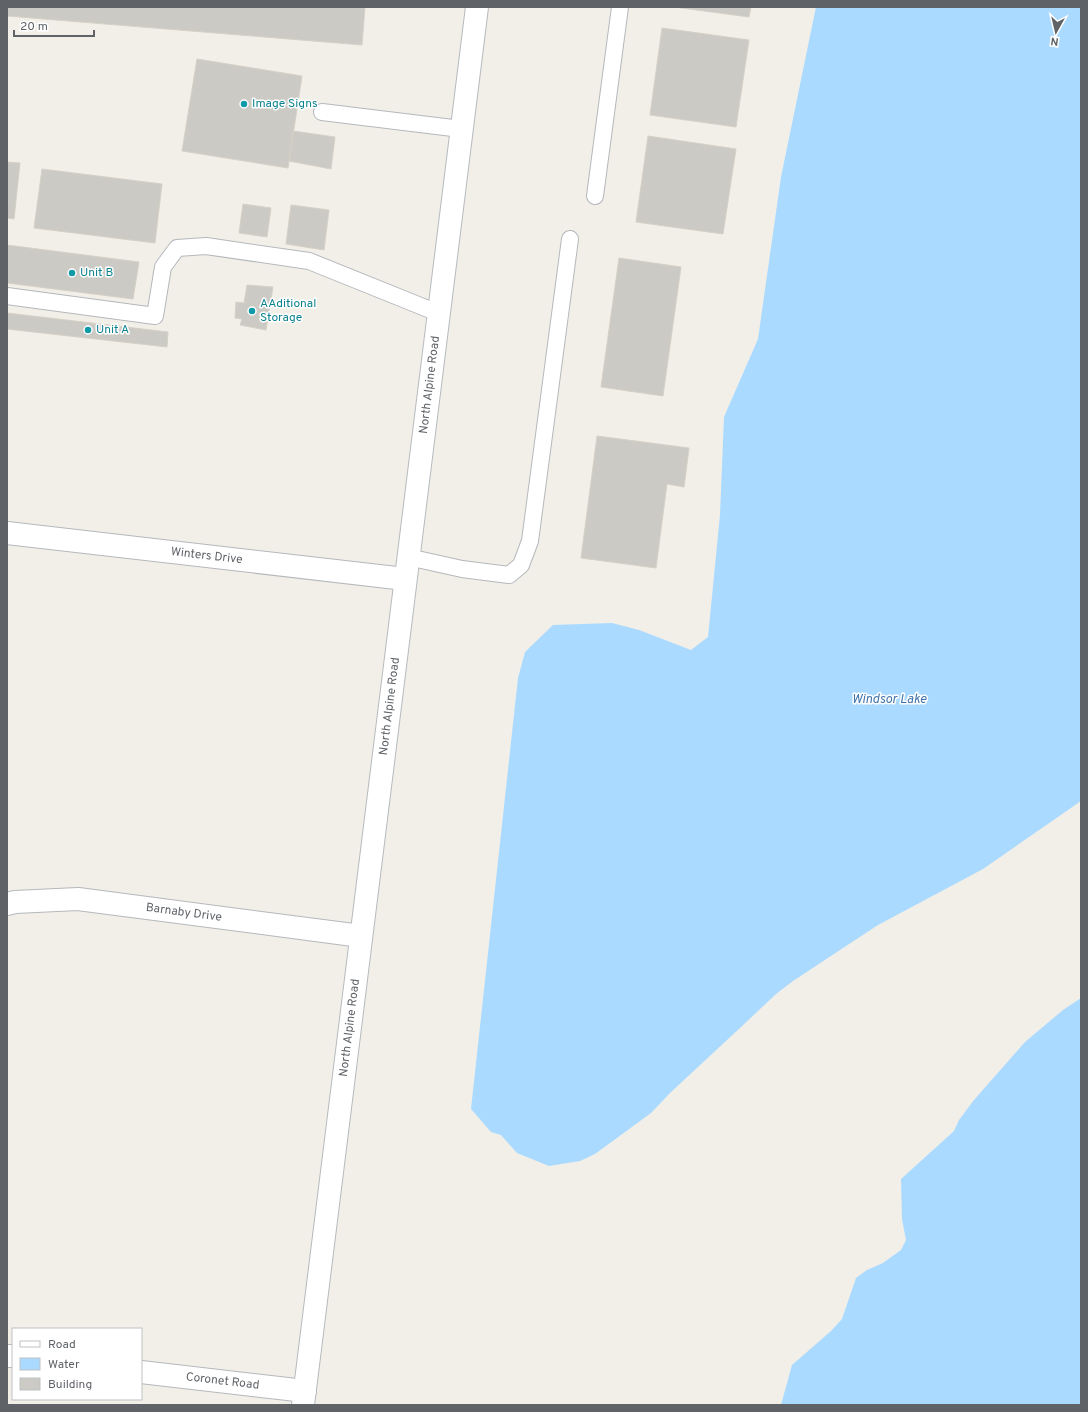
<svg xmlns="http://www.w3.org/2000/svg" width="1088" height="1412" viewBox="0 0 1088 1412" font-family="Overpass,sans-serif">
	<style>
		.water { fill: #aadaff }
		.building { fill: #cccac5; stroke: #d6d1c6 }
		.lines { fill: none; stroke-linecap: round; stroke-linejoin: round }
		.lane-casing { stroke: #b5b8bc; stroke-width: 18 }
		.street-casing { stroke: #b5b8bc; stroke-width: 24 }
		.secondary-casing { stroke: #b6babf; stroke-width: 24 }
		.lane { stroke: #fff; stroke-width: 16 }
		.street { stroke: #fff; stroke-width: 22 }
		.secondary { stroke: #fff; stroke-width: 22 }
		.culture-dot { fill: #0f9aa8; stroke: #fff; stroke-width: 1.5 }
		.labels { text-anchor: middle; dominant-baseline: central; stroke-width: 3; stroke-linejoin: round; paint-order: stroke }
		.culture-label { font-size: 12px; fill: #0d838f; stroke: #fff; text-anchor: start }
		.street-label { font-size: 12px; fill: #5f6368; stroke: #fff }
		.water-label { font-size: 13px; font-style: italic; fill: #4174aa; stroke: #fff }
	</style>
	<rect width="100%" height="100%" fill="#f1efe8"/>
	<!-- water -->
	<path class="water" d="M816,7H1081V801L983,869L878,925L793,981L776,994L741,1027L670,1093L651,1113L595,1154L580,1161L549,1166L517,1153L501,1135L491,1132L471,1109L518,678L525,652L553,625L612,623L639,630L691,650L708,637L720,515L724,417L758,339L781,177Z
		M1081,998V1405H781L792,1365L831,1331L842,1319L856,1278L867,1270L883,1263L901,1250L906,1240L902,1219L901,1179L954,1131L959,1120L974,1100L1025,1042L1063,1010Z"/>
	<!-- building -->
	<path class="building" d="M7,7H365L362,45L7,16Z
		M674,7H751L749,17Z
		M662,28L749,40L736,127L650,115Z
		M197,59L302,76L288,168L182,151Z
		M293,131L335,137L331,169L289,161Z
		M648,136L736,149L723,234L636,222Z
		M7,162L20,163L14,219L7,218Z
		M42,169L162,184L155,243L34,228Z
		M243,204L271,208L267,237L239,233Z
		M291,205L329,210L324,250L286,244Z
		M7,245L139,262L133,299L7,283Z
		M619,258L681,267L663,396L601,387Z
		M247,285L273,287L266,330L240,325L242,319L235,318L236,302L244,303Z
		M7,313L168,332L167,347L7,329Z
		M597,436L689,448L684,487L667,484L656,568L581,558Z"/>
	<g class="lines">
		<!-- lane casing -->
		<g class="lane-casing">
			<path id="lane" d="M322,112L461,129
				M595,196L620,7
				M7,296L155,316L163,267L177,248L206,246L309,261L438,313
				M408,557L462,569L509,575L521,565L530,541L570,239"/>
		</g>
		<!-- street casing -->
		<g class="street-casing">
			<g id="street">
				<path id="s1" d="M7,533L405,579"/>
				<path id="s2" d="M7,904L15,902L78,899L361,936"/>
				<path d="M7,1356H13"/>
				<path id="s3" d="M141,1372L305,1391"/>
			</g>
		</g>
		<!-- secondary casing -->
		<g class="secondary-casing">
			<g id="secondary">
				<path id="s4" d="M303,1405L477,7"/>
			</g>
		</g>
		<!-- lane -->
		<use href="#lane" class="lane"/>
		<!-- street -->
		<use href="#street" class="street"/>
		<!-- secondary -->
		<use href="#secondary" class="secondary"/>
	</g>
	<!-- markers -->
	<g class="culture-dot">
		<circle cx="244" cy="104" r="4"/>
		<circle cx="72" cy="273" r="4"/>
		<circle cx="252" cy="311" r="4"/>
		<circle cx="88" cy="330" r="4"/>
	</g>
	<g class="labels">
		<!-- culture labels -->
		<g class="culture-label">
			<text x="252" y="104">Image Signs</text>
			<text x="80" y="273">Unit B</text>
			<text x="260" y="304">AAditional<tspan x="260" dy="14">Storage</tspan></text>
			<text x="96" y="330">Unit A</text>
		</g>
		<!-- street labels -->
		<g class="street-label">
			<text stroke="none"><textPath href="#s4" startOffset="1028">North Alpine Road</textPath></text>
			<text stroke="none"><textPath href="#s1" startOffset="201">Winters Drive</textPath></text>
			<text stroke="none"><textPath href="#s4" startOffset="704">North Alpine Road</textPath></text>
			<text stroke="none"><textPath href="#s2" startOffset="178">Barnaby Drive</textPath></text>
			<text stroke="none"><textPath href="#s4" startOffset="380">North Alpine Road</textPath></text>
			<text stroke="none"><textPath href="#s3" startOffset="82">Coronet Road</textPath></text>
		</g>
		<!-- water labels -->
		<g class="water-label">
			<text x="889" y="700">Windsor Lake</text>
		</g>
	</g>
	<!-- border -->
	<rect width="1088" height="1412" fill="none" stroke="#5f6368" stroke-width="16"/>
	<!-- legend -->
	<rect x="12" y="1328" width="130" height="72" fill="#ffffff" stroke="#bfc1c3"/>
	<rect x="20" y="1341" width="20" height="6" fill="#ffffff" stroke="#bfc1c3"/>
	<text x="48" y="1348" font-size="12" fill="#5f6368">Road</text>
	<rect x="20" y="1358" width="20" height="12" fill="#aadaff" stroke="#bfc1c3"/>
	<text x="48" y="1368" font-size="12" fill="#5f6368">Water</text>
	<rect x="20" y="1378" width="20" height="12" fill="#cccac5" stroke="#bfc1c3"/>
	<text x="48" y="1388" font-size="12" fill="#5f6368">Building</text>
	<!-- north arrow -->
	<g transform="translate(1056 32) rotate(188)" stroke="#ffffff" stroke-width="3" paint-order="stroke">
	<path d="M0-3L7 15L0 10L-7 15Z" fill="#5f6368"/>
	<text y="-6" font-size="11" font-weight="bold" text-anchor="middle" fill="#5f6368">N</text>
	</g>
	<!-- scale -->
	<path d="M14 30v6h80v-6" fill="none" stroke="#5f6368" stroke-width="2"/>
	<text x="20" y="30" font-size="12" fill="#5f6368" stroke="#ffffff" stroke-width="3" paint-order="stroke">20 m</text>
</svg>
